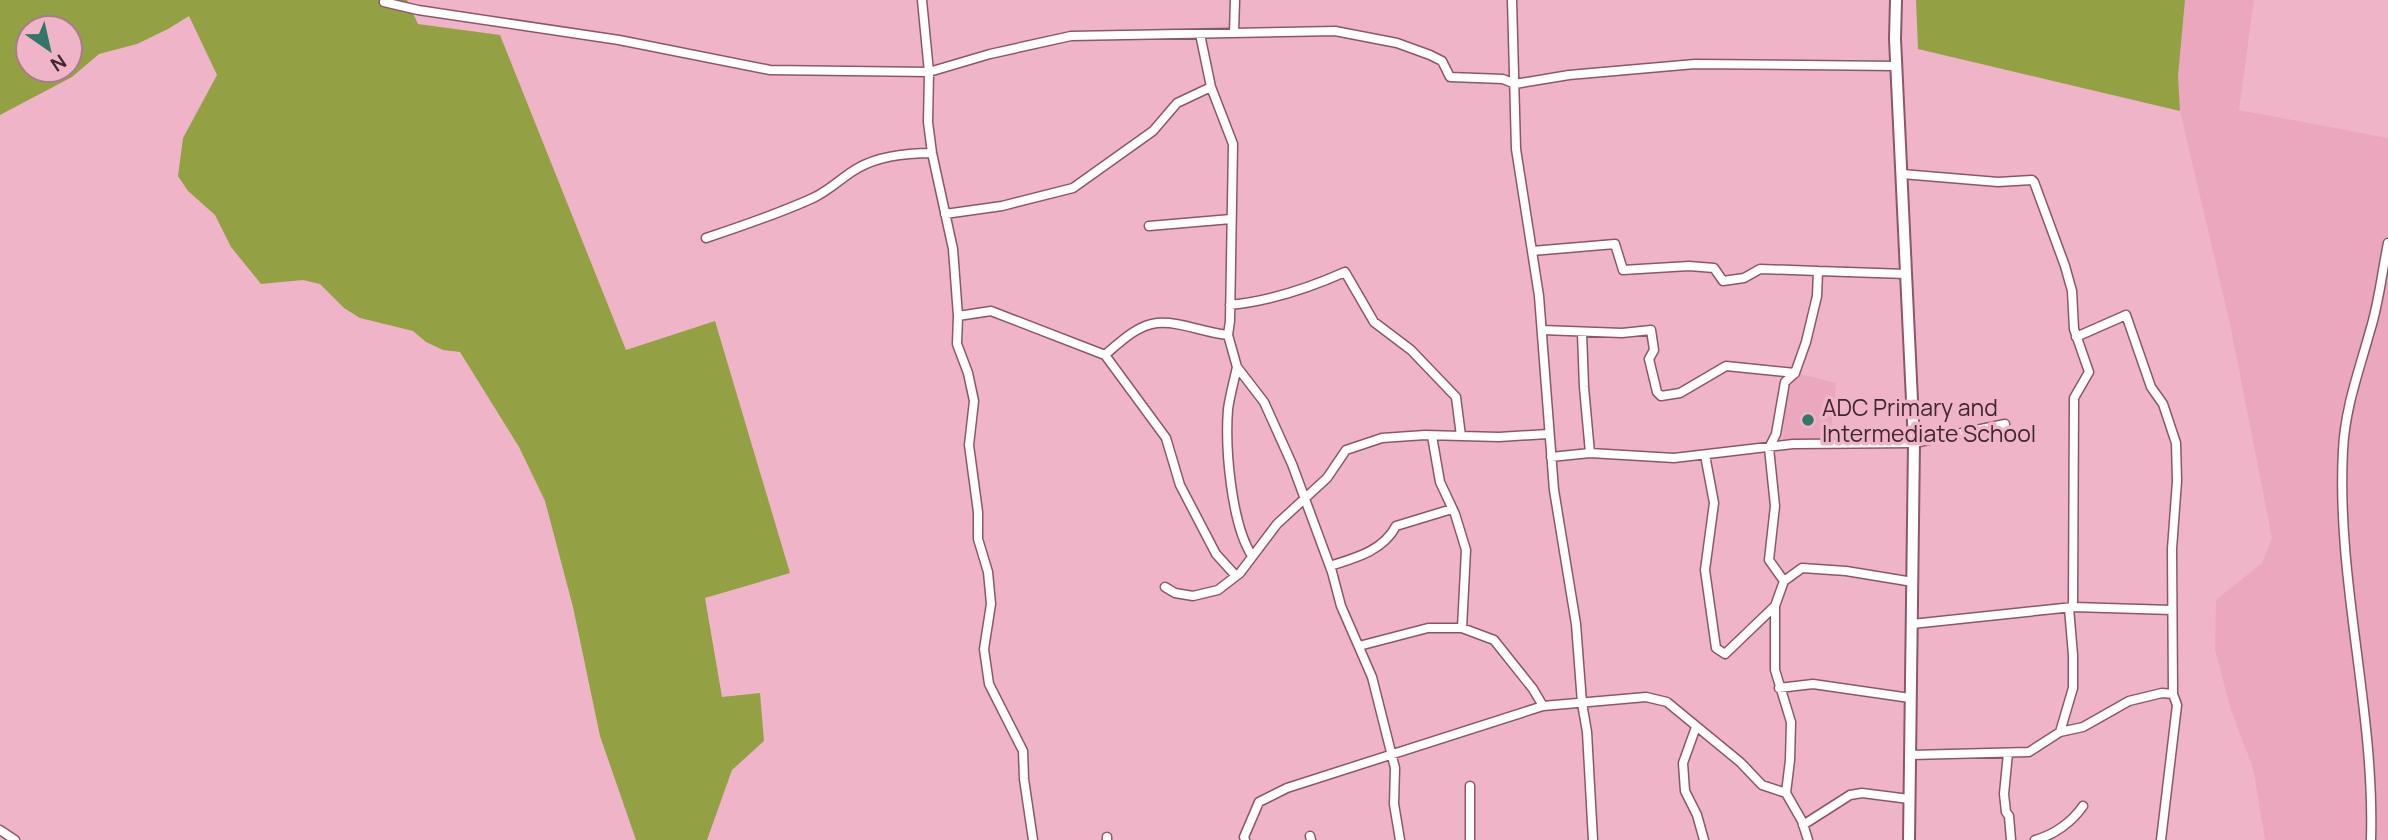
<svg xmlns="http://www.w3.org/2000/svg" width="2388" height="840" viewBox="0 0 2388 840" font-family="Manrope,sans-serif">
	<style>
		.built { fill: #eaa7be }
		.green { fill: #93a144; fill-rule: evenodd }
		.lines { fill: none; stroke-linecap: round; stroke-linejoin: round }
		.street-casing { stroke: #8c566a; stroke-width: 11 }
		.secondary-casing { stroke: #8c566a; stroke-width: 14 }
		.street { stroke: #fff; stroke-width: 8 }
		.secondary { stroke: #fff; stroke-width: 10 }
		.poi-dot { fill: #337667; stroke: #f0b4c8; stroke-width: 2.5 }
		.labels { text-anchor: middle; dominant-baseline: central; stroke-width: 7; stroke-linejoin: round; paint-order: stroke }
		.poi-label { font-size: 23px; fill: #3f2730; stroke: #f0b4c8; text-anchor: start }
	</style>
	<rect width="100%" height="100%" fill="#f0b4c8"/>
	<!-- built -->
	<path class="built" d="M2185,0H2254L2239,110L2388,138V840H2265L2253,768L2231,710L2215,650L2216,600L2262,563L2272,538L2230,324L2180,111L2178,76Z
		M1796,373L1836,383L1830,442L1783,439L1785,400Z"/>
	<!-- green -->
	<path class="green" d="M0,0H407L418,24L500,35L626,350L715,321L790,573L705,598L722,697L760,693L764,741L732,770L707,840H636L600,736L573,607L545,501L519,447L460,352L443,350L426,342L413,331L360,318L344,308L320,284L303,280L261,284L231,247L215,215L188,191L178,176L183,138L217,75L189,16L168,29L137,44L99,54L72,77L0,115ZM28,28H70V70H28Z
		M1916,0H2185L2178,76L2180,111L1918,49Z"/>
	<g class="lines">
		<!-- street casing -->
		<g class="street-casing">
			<path id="street" d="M922,0L929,72L928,122L932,153L953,249L958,316L957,344L968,373L974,401L969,445L978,512V539L988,572L991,604L984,649L989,684L1023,751L1024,779L1033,840
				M1512,0L1516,149L1539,296L1554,490L1576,624L1582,703L1587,732L1593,840
				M384,2L418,10L619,40L770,70L929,72L990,54L1071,36L1335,31L1397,43L1430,55L1442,61L1450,77L1503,79L1515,84L1569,75L1695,64L1896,66
				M1234,32L1235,0
				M1200,34L1211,87L1233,144L1230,321L1228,335L1237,367L1264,402L1292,464L1332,572L1341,606L1372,677L1395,768L1394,804L1400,840
				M1902,174L1998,182L2032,180L2034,182L2065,266L2072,291L2074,329L2089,372L2074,398L2073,607
				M945,214L1002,206L1073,188L1153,131L1177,103L1211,87
				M1149,226L1231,219
				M706,238C742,226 778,214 813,198C830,190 842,177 858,168C879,156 908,153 932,153
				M1532,251L1615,244L1623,270L1689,266L1714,268L1723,281L1744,278L1760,269L1818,271
				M1230,305C1270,301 1309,288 1345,272L1374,322L1411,350L1456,397L1461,436
				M958,316L991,311L1105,355L1166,438L1180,485L1216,554L1236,576
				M1542,330L1622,333L1651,330L1654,350L1649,359L1657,392L1661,396L1680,393L1726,366L1795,373
				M1582,333L1584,387L1590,453
				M2076,337L2126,315L2151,387L2163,404L2176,443L2177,481L2172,549L2173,694L2177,705L2161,840
				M1105,355C1119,343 1137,325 1157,323C1180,321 1204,333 1228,335
				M1237,367C1234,381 1230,395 1228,409C1225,448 1231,523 1252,556
				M1432,436L1440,482L1455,514L1466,550L1462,628
				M1705,455L1714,503L1705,570L1716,648L1725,654L1775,606
				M1551,457L1590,453L1674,458L1793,444L1914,443L2005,424
				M1330,566C1355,558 1383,551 1396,526L1452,509
				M1784,581L1769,560L1775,506L1769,448L1776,434L1785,382L1795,373L1806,342L1817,296L1818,271L1906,274
				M1165,587L1175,593L1193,596L1218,590L1240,573L1277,524L1327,478L1346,450L1382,438L1425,435L1499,437L1548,434
				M1912,624L2073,607L2172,610
				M1359,646L1428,628H1462L1494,640L1533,689L1543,706
				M1779,688L1813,684L1910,698
				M1696,727L1683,763L1685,791L1697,815L1704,840
				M2060,732L2083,727L2129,701L2162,693L2173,694
				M2008,753L2004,794L2006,812L2009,816L2011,840
				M1910,755L2029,752L2060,732L2073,688V655L2069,608
				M1803,825L1850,795L1862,793L1909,799
				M0,830L15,840
				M1310,836L1311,840
				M1107,840V837
				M1245,840L1244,837L1259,802L1287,788L1543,706L1646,697L1667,702L1740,762L1762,785L1786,793
				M1470,840V786
				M1808,840L1802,821L1786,793L1790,760L1791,722L1775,670V606L1784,581L1802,568L1846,571L1913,582
				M2035,840C2054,835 2072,822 2083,806
				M2371,840C2375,709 2336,581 2343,450C2345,408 2359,371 2370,331C2379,303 2382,272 2388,243"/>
		</g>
		<!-- secondary casing -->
		<g class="secondary-casing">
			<path id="secondary" d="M1896,0L1895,39L1914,443L1909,840"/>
		</g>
		<!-- street -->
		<use href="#street" class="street"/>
		<!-- secondary -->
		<use href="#secondary" class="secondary"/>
	</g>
	<!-- markers -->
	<circle class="poi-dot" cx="1808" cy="420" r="7"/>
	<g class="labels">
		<!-- poi labels -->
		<g class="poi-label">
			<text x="1822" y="407">ADC Primary and<tspan x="1822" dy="26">Intermediate School</tspan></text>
		</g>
	</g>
	<!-- north arrow -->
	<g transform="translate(49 49) rotate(146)"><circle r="33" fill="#f0b4c8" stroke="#a97c8b" stroke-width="2"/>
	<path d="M0-5L12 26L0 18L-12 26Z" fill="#337667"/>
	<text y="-10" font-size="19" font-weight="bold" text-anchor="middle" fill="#3f2730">N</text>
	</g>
</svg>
